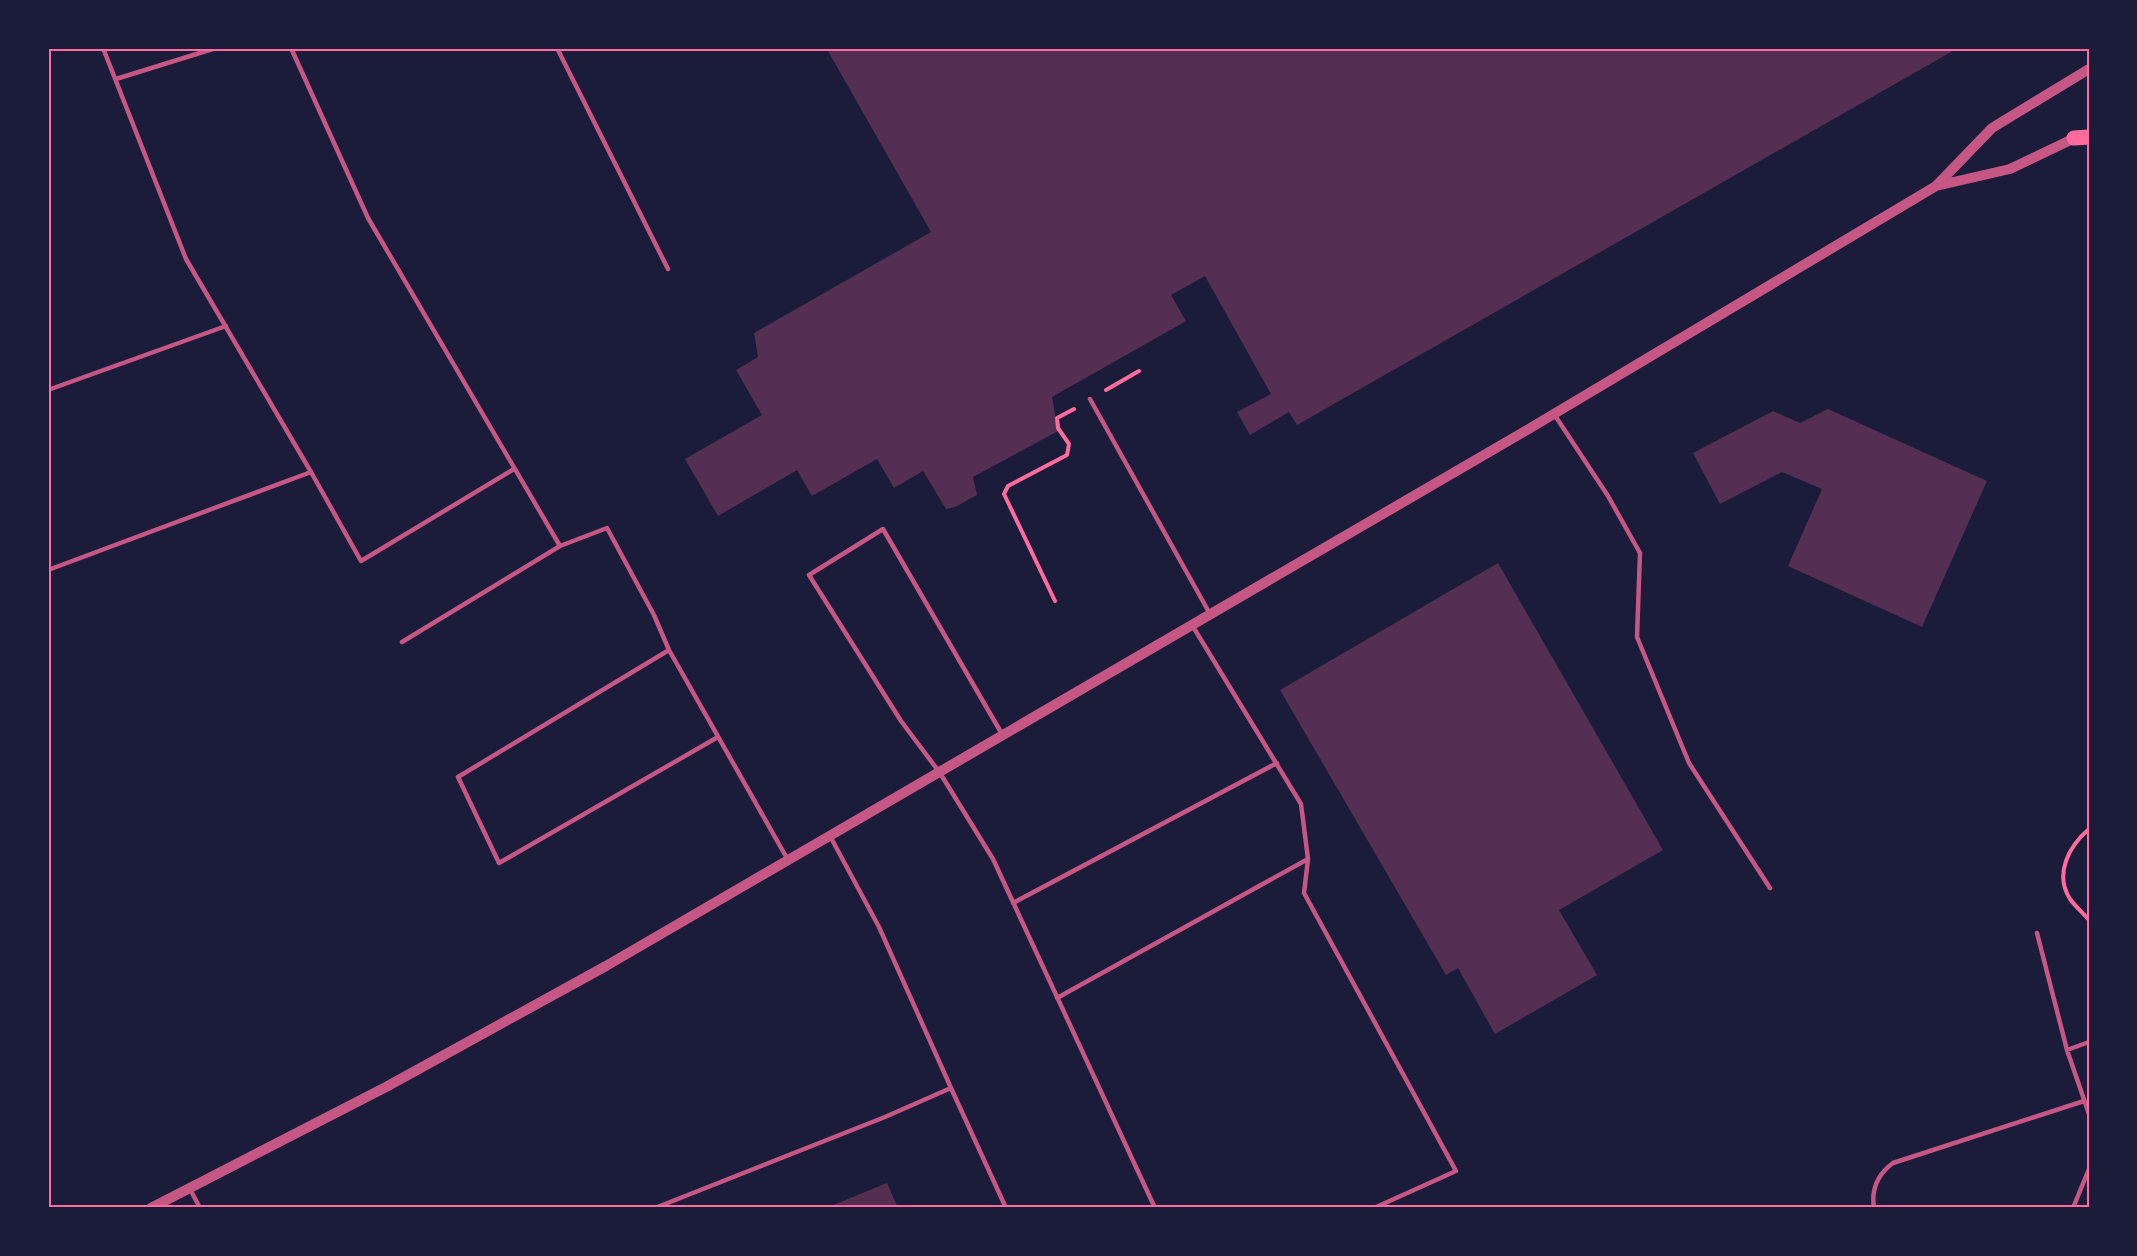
<svg xmlns="http://www.w3.org/2000/svg" width="2137" height="1256" viewBox="0 0 2137 1256" font-family="Raleway,sans-serif">
	<style>
		.building { fill: #542f53 }
		.lines { fill: none; stroke-linecap: round; stroke-linejoin: round }
		.path { stroke: #ff6b9d; stroke-width: 4 }
		.service { stroke: #c65784; stroke-width: 4.5 }
		.tertiary { stroke: #c65784; stroke-width: 10 }
		.primary { stroke: #ff6b9d; stroke-width: 15 }
		.neatline { fill: none; stroke: #ff6b9d; stroke-width: 2 }
	</style>
	<rect width="100%" height="100%" fill="#1b1b3a"/>
	<!-- building -->
	<path class="building" d="M833,48H1958L1297,425L1289,412L1250,435L1237,412L1271,394L1205,276L1171,295L1186,321L1052,397L1058,431L973,477L977,495L955,507L946,509L923,471L894,488L877,459L812,496L797,470L718,516L685,459L762,415L736,370L758,357L754,333L931,232L828,51Z
		M1828,409L1987,481L1922,627L1788,566L1822,489L1782,472L1720,504L1693,453L1773,411L1800,423Z
		M1498,563L1663,850L1559,910L1597,975L1495,1034L1458,968L1446,975L1280,690Z
		M887,1183L898,1208H826Z"/>
	<g class="lines">
		<!-- path -->
		<path class="path" d="M1106,390L1139,371
			M1055,601L1004,494L1008,486L1067,455L1069,444L1058,428L1057,418L1074,409
			M2089,829C2069,846 2054,874 2070,899C2075,906 2083,913 2089,920"/>
		<!-- service -->
		<path class="service" d="M291,48L368,218L560,546L402,642
			M557,48L668,269
			M116,79L216,48
			M48,390L226,326
			M1090,399L1210,614
			M1554,414L1608,496L1640,553L1637,637L1689,763L1770,888
			M311,472L361,561L514,469
			M560,546L607,528L654,615L669,650
			M48,570L311,472L186,259L103,48
			M1192,625L1301,804L1308,859L1304,893L1456,1171L1374,1208
			M1002,734L883,529L809,575L901,721L940,773L993,859L1155,1208
			M718,737L499,863L458,777L669,650L788,860
			M1013,903L1277,763
			M2037,933L2067,1050L2089,1114
			M1057,998L1308,859
			M2067,1050L2089,1042
			M951,1088L1006,1208
			M190,1189L200,1208
			M655,1208L885,1117L951,1088L879,927L830,836
			M1874,1208C1871,1189 1878,1174 1893,1163L2084,1101
			M2073,1208L2089,1169"/>
		<!-- tertiary -->
		<path class="tertiary" d="M1936,186L2010,169L2081,135
			M151,1208L386,1087L606,966L1527,430L1936,186L1992,128L2089,69"/>
		<!-- primary -->
		<path class="primary" d="M2074,138L2089,137"/>
	</g>
	<!-- border -->
	<rect width="2137" height="1256" fill="none" stroke="#1b1b3a" stroke-width="99"/>
	<rect x="50" y="50" width="2038" height="1156" class="neatline"/>
</svg>
